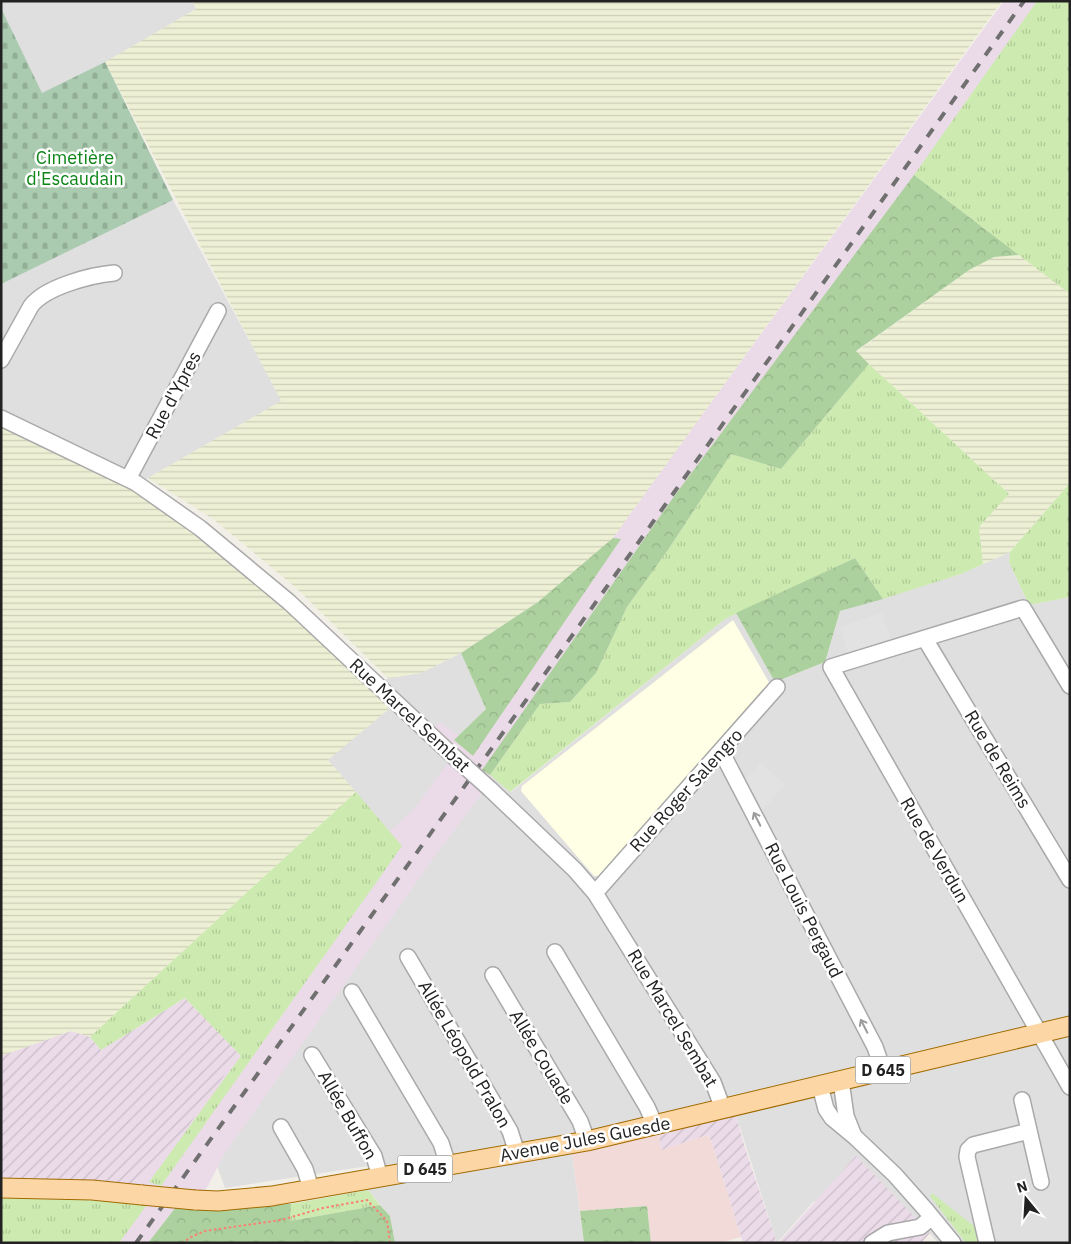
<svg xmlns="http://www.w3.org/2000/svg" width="1071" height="1244" viewBox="0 0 1071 1244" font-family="'IBM Plex Sans',sans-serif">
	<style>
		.residential { fill: #e0dfdf }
		.commercial { fill: #f2dad9 }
		.industrial { fill: url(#industrial-furrows) }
		.education { fill: #ffffe5 }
		.railway { fill: #ebdbe8 }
		.farmland { fill: url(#farmland-rules) }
		.grass { fill: url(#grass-tufts) }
		.forest { fill: url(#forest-crowns) }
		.cemetery { fill: url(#cemetery-stones) }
		.parking { fill: #e2e2e2 }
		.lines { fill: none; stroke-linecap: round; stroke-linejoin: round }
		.minor-casing { stroke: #a9a9a9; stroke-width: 18 }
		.major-casing { stroke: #a06b00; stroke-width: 21 }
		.path { stroke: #fa8072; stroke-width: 2; stroke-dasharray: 2.5 2.5; stroke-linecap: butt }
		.minor { stroke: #fff; stroke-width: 15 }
		.major { stroke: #fcd6a4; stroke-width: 19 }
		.rail { stroke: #707070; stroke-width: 4; stroke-dasharray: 10 10; stroke-linecap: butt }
		.minor-bridge-casing { stroke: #a9a9a9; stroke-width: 18; stroke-linecap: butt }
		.major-bridge-casing { stroke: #a06b00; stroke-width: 21; stroke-linecap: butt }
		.minor-bridge { stroke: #fff; stroke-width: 15 }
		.major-bridge { stroke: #fcd6a4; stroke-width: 19 }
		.oneway { stroke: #9c9c9c }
		.labels { text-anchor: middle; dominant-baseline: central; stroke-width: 5; stroke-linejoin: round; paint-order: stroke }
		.shield { fill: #fff; stroke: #646464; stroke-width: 1 }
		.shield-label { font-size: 16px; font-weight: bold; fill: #222 }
		.park-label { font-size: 18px; fill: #0c8416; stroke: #fff }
		.street-label { font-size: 18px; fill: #222; stroke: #fff }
	</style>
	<defs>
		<pattern id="industrial-furrows" width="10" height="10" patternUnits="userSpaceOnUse" patternTransform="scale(1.25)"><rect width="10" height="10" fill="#ebdbe8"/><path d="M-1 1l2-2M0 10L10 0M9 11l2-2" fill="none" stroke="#c9bcc7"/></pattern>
		<pattern id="farmland-rules" width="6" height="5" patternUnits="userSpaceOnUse" patternTransform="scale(1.25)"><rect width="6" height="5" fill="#eef0d5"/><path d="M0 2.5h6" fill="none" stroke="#ccceb7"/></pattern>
		<pattern id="grass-tufts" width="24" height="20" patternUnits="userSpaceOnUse" patternTransform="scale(1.25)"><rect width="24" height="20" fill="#cdebb0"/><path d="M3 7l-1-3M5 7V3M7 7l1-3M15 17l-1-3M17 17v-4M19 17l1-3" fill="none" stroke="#b0c997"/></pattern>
		<pattern id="forest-crowns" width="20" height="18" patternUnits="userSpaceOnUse" patternTransform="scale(1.25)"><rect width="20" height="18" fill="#add19e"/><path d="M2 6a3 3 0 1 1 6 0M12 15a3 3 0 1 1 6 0" fill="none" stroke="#95b388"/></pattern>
		<pattern id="cemetery-stones" width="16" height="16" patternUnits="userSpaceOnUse" patternTransform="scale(1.25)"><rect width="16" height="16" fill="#aacbaf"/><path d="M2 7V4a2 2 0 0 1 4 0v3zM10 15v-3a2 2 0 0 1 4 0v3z" fill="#92ae96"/></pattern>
	</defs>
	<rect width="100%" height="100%" fill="#f2efe9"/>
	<!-- residential -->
	<path class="residential" d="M1,1H193L196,9L105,63L173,200L282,401L148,478L133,491L1,427Z
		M1010,552L1009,562L1029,605L1070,597V1243H938L930,1233L814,1201L777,1243L736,1115L659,1135L572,1153L584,1243H395L390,1216L368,1190V1166L225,1188L212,1152L490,775L511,792L725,619L736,613L775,682L825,662L840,611L961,574Z
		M461,653L486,709L454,740L473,756L402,846L327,760L390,708L372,690L388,678L421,673Z"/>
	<!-- commercial -->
	<path class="commercial" d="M659,1135L661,1150L707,1135L711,1140L741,1237L720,1243H651L647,1206L580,1211L572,1153Z"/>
	<!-- industrial -->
	<path class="industrial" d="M185,998L241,1056L135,1202L1,1198V1056L71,1031L90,1037L101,1050Z
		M736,1115L745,1148L777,1243H743L711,1140L707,1135L661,1150L659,1135Z
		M856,1156L930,1233L921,1243H778Z"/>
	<!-- education -->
	<path class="education" d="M733,620L770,684L600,876H594L521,791L522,786Z"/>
	<!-- railway -->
	<path class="railway" d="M1004,1H1040L876,230L501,764L496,780L493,779L435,856L223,1156L208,1186L202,1194L137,1188L140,1179L183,1133L388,845L389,832L415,808L449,761L434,728L440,722L459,736L464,744L556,615Z
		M196,1202L164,1243H105L133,1203Z"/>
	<!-- farmland -->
	<path class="farmland" d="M193,1H1002L613,538L538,602L461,653L421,673L388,678L294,586L213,519L148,478L281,401L105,62L196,9Z
		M1019,255L1070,294V483L1010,552L983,564L979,527L1009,494L856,352L969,270L994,257Z
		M1,427L133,491L218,550L307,628L390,708L328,760L356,792L90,1037L71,1031L1,1056Z"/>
	<!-- grass -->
	<path class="grass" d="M1037,1H1070V294L914,175Z
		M869,364L1009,494L979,527L983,564L961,574L883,599L855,558L725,619L510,792L490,775L540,704L570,702L596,673L627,607L668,550L731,454L781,469Z
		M1070,483V597L1029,605L1009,562L1010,552Z
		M356,792L402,846L161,1186L149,1182L241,1056L185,998L101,1050L90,1037Z
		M368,1190L380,1205L290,1221L291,1204Z
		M932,1193L979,1230L978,1242L966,1243L930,1196Z
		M1,1198L149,1202L119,1243H1Z"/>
	<!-- forest -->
	<path class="forest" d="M914,175L1019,255L994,257L969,270L856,351L869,364L781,469L731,454L668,550L627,607L596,673L570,702L540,704L490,775L482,770L675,495Z
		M613,538L621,539L473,756L454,740L486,709L461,653L538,602Z
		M855,558L883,599L840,611L825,662L775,682L736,613Z
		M291,1204L290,1221L380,1205L390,1216L395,1243H148L176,1207H222Z
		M647,1206L651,1243H584L580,1211Z"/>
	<!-- cemetery -->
	<path class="cemetery" d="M1,8L42,93L105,62L173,200L1,284Z"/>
	<!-- parking -->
	<path class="parking" d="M882,613L891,639L848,653L839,627Z
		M761,763L785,785L760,813L743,782Z"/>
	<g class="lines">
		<!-- minor casing -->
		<g class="minor-casing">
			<path id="minor" d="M1,360L31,306C45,287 91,275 114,273
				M1,418L136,483L200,528L289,602L451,754
				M128,479L218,311
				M925,639L1070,880
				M1070,686L1023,608L831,667L1070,1087
				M721,751L875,1047L883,1070
				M490,789L575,870L595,893L713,1082L723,1109
				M595,893L777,687
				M555,952L647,1107L655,1125
				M408,957L510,1131L517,1153
				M493,975L580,1121L587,1141
				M352,992L441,1143L448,1165
				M312,1055L374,1156L380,1177
				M841,1081L846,1116L854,1136
				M820,1086L826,1109L832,1118L855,1137L895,1175L926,1210L953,1243
				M1022,1100L1041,1182
				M281,1127L305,1169L311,1189
				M872,1243L888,1233L920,1227L932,1217
				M987,1243L967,1157L968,1150L973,1145L1029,1131"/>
		</g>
		<!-- major casing -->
		<g class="major-casing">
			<path id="major" d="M1,1188L92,1190L142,1195
				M195,1200L218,1201L272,1196L587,1141L1070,1026"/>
		</g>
		<!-- path -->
		<path class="path" d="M182,1243L193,1236L205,1231L281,1220L323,1208L367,1200L387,1221L390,1243"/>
		<!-- minor -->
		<use href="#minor" class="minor"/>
		<!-- major -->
		<use href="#major" class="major"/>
		<!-- rail -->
		<path class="rail" d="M136,1243L497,741L1024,1"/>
		<!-- minor-bridge casing -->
		<g class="minor-bridge-casing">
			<path id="minor-bridge" d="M451,754L490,789"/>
		</g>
		<!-- major-bridge casing -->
		<g class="major-bridge-casing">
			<path id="major-bridge" d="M142,1195L195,1200"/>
		</g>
		<!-- minor-bridge -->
		<use href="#minor-bridge" class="minor-bridge"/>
		<!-- major-bridge -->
		<use href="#major-bridge" class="major-bridge"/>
	</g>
	<!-- one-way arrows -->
	<defs><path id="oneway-shaft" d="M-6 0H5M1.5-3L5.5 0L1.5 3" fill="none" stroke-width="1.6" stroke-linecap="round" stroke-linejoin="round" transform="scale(1.25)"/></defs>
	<g class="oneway">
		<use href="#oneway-shaft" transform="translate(757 819) rotate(-117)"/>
		<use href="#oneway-shaft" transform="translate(864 1026) rotate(-117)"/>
	</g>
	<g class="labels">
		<!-- shield labels -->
		<g class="shield">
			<rect x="855.5" y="1056.5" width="55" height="27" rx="4"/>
			<rect x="397.5" y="1155.5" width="55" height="27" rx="4"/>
		</g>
		<g class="shield-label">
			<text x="883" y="1070">D 645</text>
			<text x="425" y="1169">D 645</text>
		</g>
		<!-- park labels -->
		<g class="park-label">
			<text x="75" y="157">Cimetière<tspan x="75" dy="21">d'Escaudain</tspan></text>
		</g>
		<!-- street labels -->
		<g class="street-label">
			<text transform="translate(173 395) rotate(-62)">Rue d'Ypres</text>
			<text transform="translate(410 715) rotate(43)">Rue Marcel Sembat</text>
			<text transform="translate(998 759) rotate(59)">Rue de Reims</text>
			<text transform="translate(686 790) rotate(-48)">Rue Roger Salengro</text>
			<text transform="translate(935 850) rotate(60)">Rue de Verdun</text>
			<text transform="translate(804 910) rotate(63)">Rue Louis Pergaud</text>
			<text transform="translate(673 1018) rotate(59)">Rue Marcel Sembat</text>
			<text transform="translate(465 1054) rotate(60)">Allée Léopold Pralon</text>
			<text transform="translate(542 1057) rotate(59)">Allée Couade</text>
			<text transform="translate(348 1115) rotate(60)">Allée Buffon</text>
			<text transform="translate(585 1139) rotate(-11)">Avenue Jules Guesde</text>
		</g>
	</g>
	<!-- border -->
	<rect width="1071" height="1244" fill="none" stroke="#222222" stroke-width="5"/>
	<!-- north arrow -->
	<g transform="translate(1026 1199) rotate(342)" stroke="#ffffff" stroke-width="4" paint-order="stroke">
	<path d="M0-4L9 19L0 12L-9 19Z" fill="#222222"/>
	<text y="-8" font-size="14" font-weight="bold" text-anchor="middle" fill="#222222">N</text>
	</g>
</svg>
